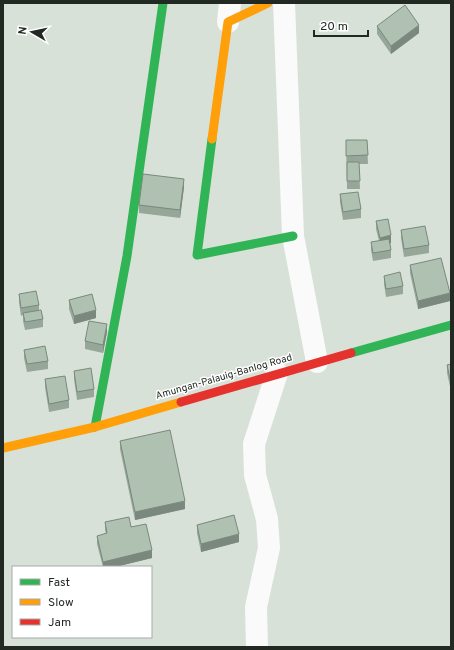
<svg xmlns="http://www.w3.org/2000/svg" width="454" height="650" viewBox="0 0 454 650" font-family="Overpass,sans-serif">
	<style>
		.lines { fill: none; stroke-linecap: round; stroke-linejoin: round }
		.street { stroke: #f9faf9; stroke-width: 22 }
		.fast { stroke: #30b455; stroke-width: 9 }
		.slow { stroke: #ff9f0a; stroke-width: 9 }
		.jam { stroke: #e5322d; stroke-width: 9 }
		.wall { fill: #96a799 }
		.shaded-wall { fill: #7a887d }
		.building { fill: #afc2b2; stroke: #7a887d }
		.labels { text-anchor: middle; dominant-baseline: central; stroke-width: 3; stroke-linejoin: round; paint-order: stroke }
		.street-label { font-size: 10px; fill: #222922; stroke: #fff }
	</style>
	<rect width="100%" height="100%" fill="#d7e1d8"/>
	<g class="lines">
		<!-- street -->
		<path class="street" d="M284,3L293,236L317,362
			M228,22L230,3
			M257,647L256,607L269,548L267,519L255,475L254,444L277,373"/>
		<!-- fast -->
		<path class="fast" d="M212,139L197,255L293,236
			M351,353L451,325
			M95,427L127,256L163,3"/>
		<!-- slow -->
		<path class="slow" d="M212,139L228,22L268,3
			M3,448L95,427L181,402"/>
		<!-- jam -->
		<path class="jam" d="M181,402L351,353"/>
	</g>
	<!-- wall -->
	<path class="wall" d="M377,26L419,33L391,54L377,34Z
		M346,140H367L368,164H359L360,189H347Z
		M184,187L180,218L139,213V205Z
		M340,194L361,209V218L343,220L340,202Z
		M376,221L391,243L390,244L391,250V258L373,261L371,250V242L379,241L376,229Z
		M401,230L429,245V253L404,257L401,238Z
		M410,265L450,301L418,309L410,273Z
		M384,276L403,286V294L386,297L384,284Z
		M19,294L39,305V310L43,319V327L25,330L23,321V315L21,316L19,302Z
		M69,300L96,318L74,324L69,309Z
		M107,332L103,353L85,349V341Z
		M24,350L48,361V369L27,372L24,358Z
		M451,364V391L447,373V365Z
		M74,371L94,389V397L77,400L74,379Z
		M45,379L69,400V408L49,412L45,387Z
		M120,441L185,509L135,520L120,449Z
		M105,522L131,527L152,558L115,567H103L97,544V536L106,534L105,530Z
		M197,525L239,542L201,552L197,533Z"/>
	<!-- shaded-wall -->
	<path class="shaded-wall" d="M419,25V33L391,54V46Z
		M184,179V187L180,218V210Z
		M391,235V243L380,246V238Z
		M450,293V301L418,309V301Z
		M96,310V318L74,324V316Z
		M107,324V332L103,353V345Z
		M185,501V509L135,520V512Z
		M239,534V542L201,552V544Z
		M152,550V558L115,567H103V562Z"/>
	<!-- building -->
	<path class="building" d="M405,5L419,25L391,46L377,26Z
		M346,140H367L368,155L346,156Z
		M347,162H359L360,181H347Z
		M143,174L184,179L180,210L139,205Z
		M358,192L361,209L343,212L340,194Z
		M388,219L391,235L380,238L376,221Z
		M425,226L429,245L404,249L401,230Z
		M389,239L391,250L373,253L371,242Z
		M441,258L450,293L418,301L410,265Z
		M400,272L403,286L386,289L384,276Z
		M36,291L39,305L21,308L19,294Z
		M92,294L96,310L74,316L69,300Z
		M41,310L43,319L25,322L23,313Z
		M89,321L107,324L103,345L85,341Z
		M45,346L48,361L27,364L24,350Z
		M451,364V383L447,365Z
		M91,368L94,389L77,392L74,371Z
		M65,376L69,400L49,404L45,379Z
		M170,430L185,501L135,512L120,441Z
		M234,515L239,534L201,544L197,525Z
		M129,517L131,527L146,524L152,550L103,562L97,536L107,533L105,522Z"/>
	<g class="labels">
		<!-- street labels -->
		<g class="street-label">
			<text transform="translate(224 377) rotate(-16)">Amungan-Palauig-Banlog Road</text>
		</g>
	</g>
	<!-- border -->
	<rect width="454" height="650" fill="none" stroke="#222922" stroke-width="8"/>
	<!-- legend -->
	<rect x="12" y="566" width="140" height="72" fill="#ffffff" stroke="#a7a9a7"/>
	<rect x="20" y="579" width="20" height="6" fill="#30b455" stroke="#a7a9a7"/>
	<text x="48" y="586" font-size="12" fill="#222922">Fast</text>
	<rect x="20" y="599" width="20" height="6" fill="#ff9f0a" stroke="#a7a9a7"/>
	<text x="48" y="606" font-size="12" fill="#222922">Slow</text>
	<rect x="20" y="619" width="20" height="6" fill="#e5322d" stroke="#a7a9a7"/>
	<text x="48" y="626" font-size="12" fill="#222922">Jam</text>
	<!-- north arrow -->
	<g transform="translate(32 32) rotate(279)" stroke="#ffffff" stroke-width="3" paint-order="stroke">
	<path d="M0-3L7 15L0 10L-7 15Z" fill="#222922"/>
	<text y="-6" font-size="11" font-weight="bold" text-anchor="middle" fill="#222922">N</text>
	</g>
	<!-- scale -->
	<path d="M314 30v6h54v-6" fill="none" stroke="#222922" stroke-width="2"/>
	<text x="320" y="30" font-size="12" fill="#222922" stroke="#ffffff" stroke-width="3" paint-order="stroke">20 m</text>
</svg>
